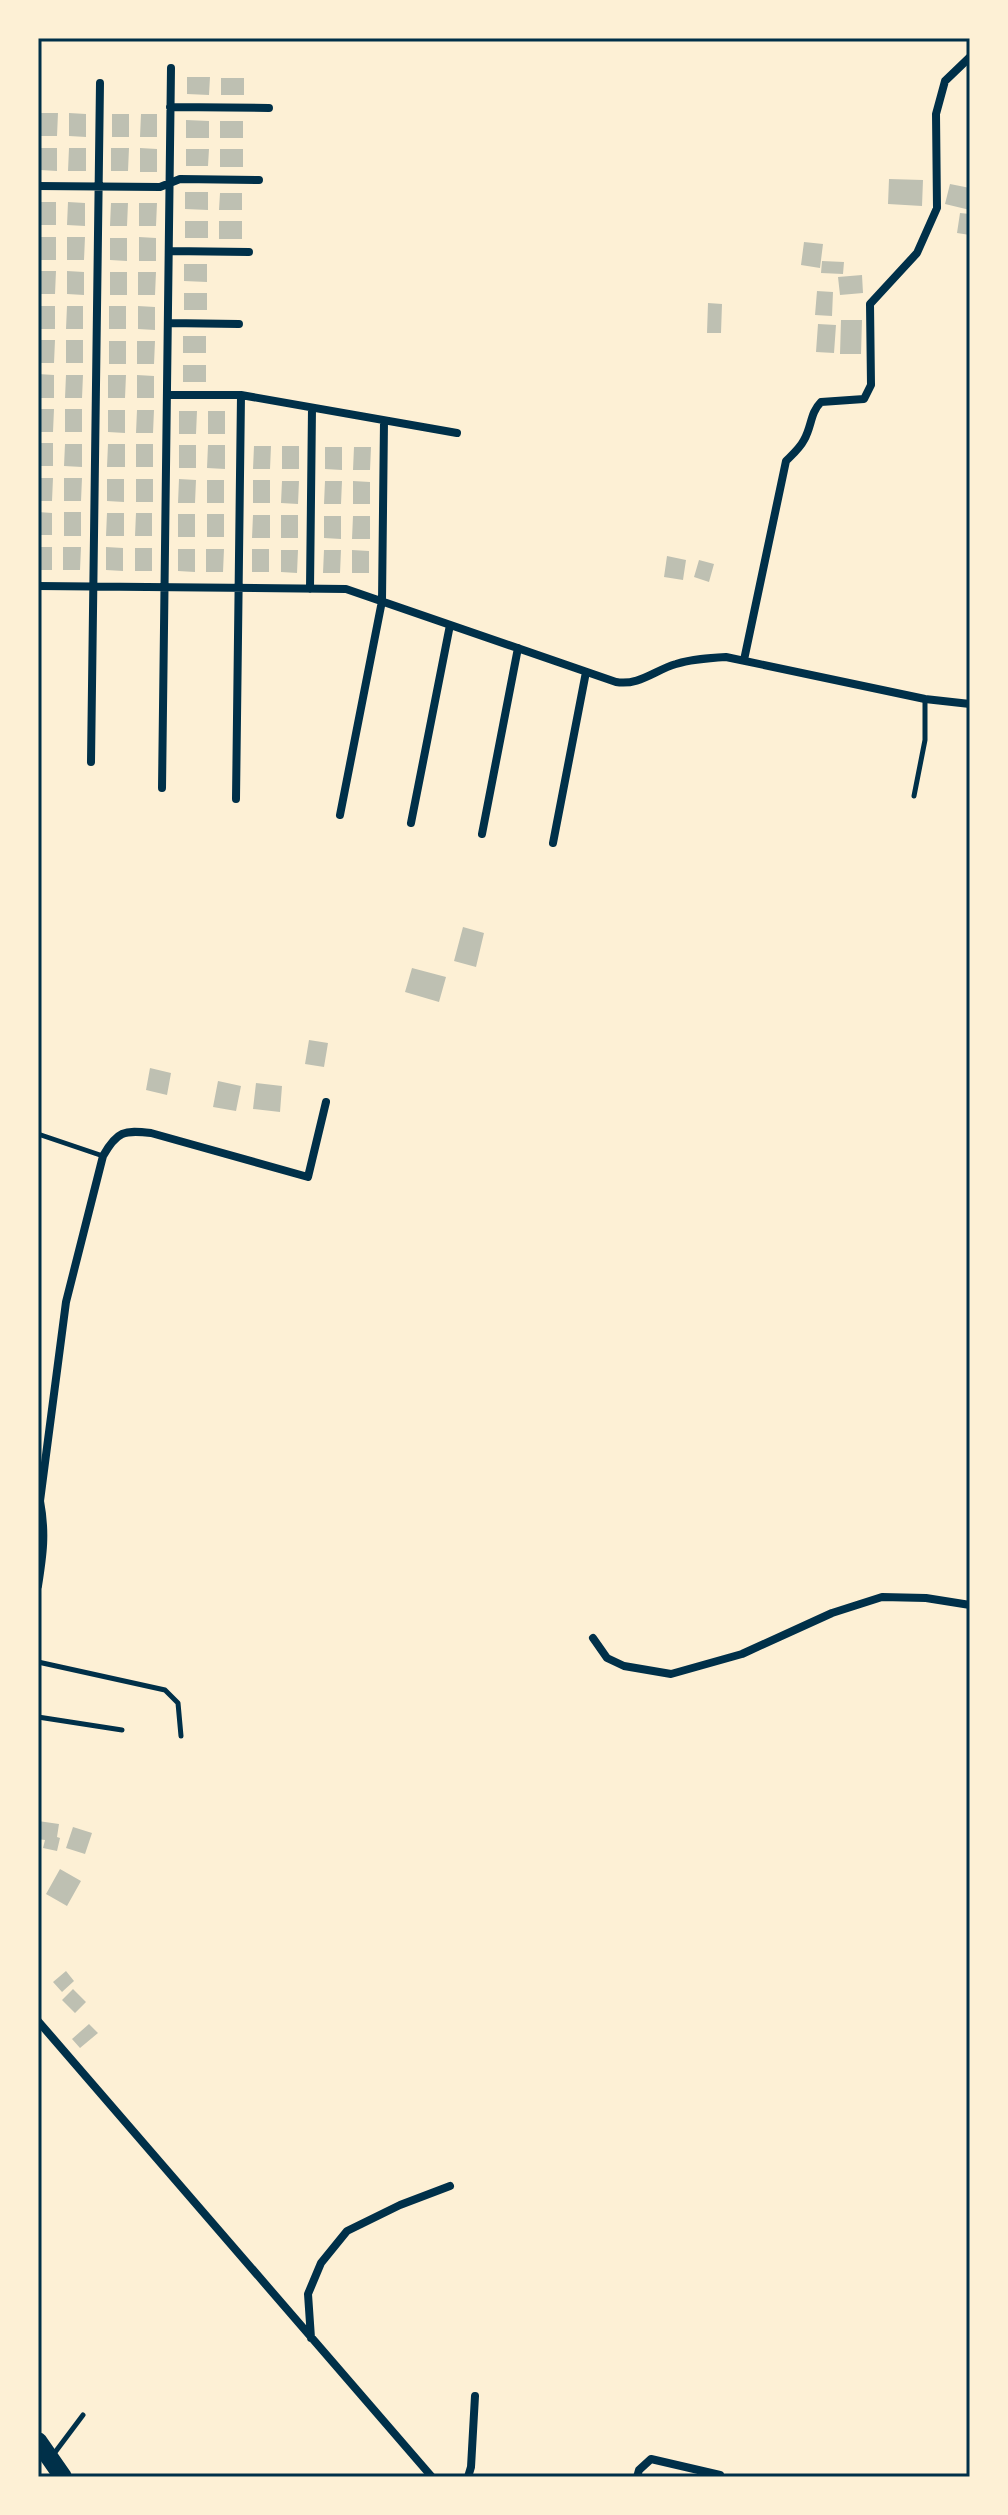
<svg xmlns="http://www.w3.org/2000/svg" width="1008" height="2515" viewBox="0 0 1008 2515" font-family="Helvetica,sans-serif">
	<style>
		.building { fill: #bec0b2 }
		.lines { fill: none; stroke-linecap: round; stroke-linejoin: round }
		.service { stroke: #003049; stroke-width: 5 }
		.minor { stroke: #003049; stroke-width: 8 }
		.trunk { stroke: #003049; stroke-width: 18 }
		.neatline { fill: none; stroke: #003049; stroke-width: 3 }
	</style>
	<rect width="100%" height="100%" fill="#fdf0d5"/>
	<!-- building -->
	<path class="building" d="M187,77H210L209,95L187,94Z
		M221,78H244V95H221Z
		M41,113H58L57,136H40Z
		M69,113L86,114V137L69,136Z
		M112,114H129V137H112Z
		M141,114H157V137H140Z
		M186,120L209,121V138H186Z
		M220,121H243V138H220Z
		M40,148H57V171L40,170Z
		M69,148H86V171H68Z
		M111,148H129L128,171H111Z
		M140,148L157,149V172H140Z
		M186,149H209L208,166H186Z
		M220,149H243V167H220Z
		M889,179L923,180L922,206L888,204Z
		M950,184L970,188V210L945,204Z
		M185,192H208V210L185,209Z
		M220,193H242V210H219Z
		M39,202H56V225H39Z
		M68,202L85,203V226L67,225Z
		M111,203H128L127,226H110Z
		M139,203H157L156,226H139Z
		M960,213L970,214V235L957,233Z
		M185,221H208V238H185Z
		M219,221H242V239H219Z
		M39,237H56V260H39Z
		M67,237H85L84,260H67Z
		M139,237L156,238V261H139Z
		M110,238H127V261L110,260Z
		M804,242L823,244L820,268L801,265Z
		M822,261L844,262L843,274L821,273Z
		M184,264H207V282L184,281Z
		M38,271H56L55,294H38Z
		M67,271L84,272V295L67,294Z
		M110,272H127V295H110Z
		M138,272H156L155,295H138Z
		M862,275L863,293L840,295L838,277Z
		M817,291L833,292L832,316L815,315Z
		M184,293H207V310H184Z
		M708,303L722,304L721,333H707Z
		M38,306H55V329H38Z
		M67,306H83V329H66Z
		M109,306H126V329H109Z
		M138,306L155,307V330L138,329Z
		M841,320H862L861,354H840Z
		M818,324L836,325L834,353L816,352Z
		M183,336H206V353H183Z
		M38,340H55L54,363H38Z
		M66,340H83V363H66Z
		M109,341H126V364H109Z
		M137,341H155L154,364H137Z
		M183,365H206V382H183Z
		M38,374L54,375V398H38Z
		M66,375H83L82,398H65Z
		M108,375H126L125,398H108Z
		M137,375L154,376V398H137Z
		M38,409H54L53,432H38Z
		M65,409H82V432H65Z
		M108,410H125V433L108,432Z
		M137,410H154L153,433H136Z
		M179,411H197L196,434H179Z
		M208,411H225V434H208Z
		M38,443H53V466H38Z
		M65,444H82V467L64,466Z
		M108,444H125V467H107Z
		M136,444H153V467H136Z
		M179,445H196V468H179Z
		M208,445H225V469L207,468Z
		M254,446H271L270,469H253Z
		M282,446H299V469H282Z
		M325,447H342V470L325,469Z
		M354,447H371L370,470H353Z
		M38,478H53L52,501H38Z
		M64,478H82L81,501H64Z
		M107,479H124V502L107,501Z
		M136,479H153V502H136Z
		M179,479L196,480L195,503H178Z
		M207,480H224V503H207Z
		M253,480H270V503H253Z
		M282,481H299L298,504L281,503Z
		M325,481H342L341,504H324Z
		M353,481L370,482V504H353Z
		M38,512L52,513V535H38Z
		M64,512H81V536H64Z
		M107,513H124V536H106Z
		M136,513H152V536H135Z
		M178,514H195V537H178Z
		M207,514H224V537H207Z
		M253,515H270V538H252Z
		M281,515H298V538H281Z
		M324,516H341V539L324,538Z
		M353,516H370V539H352Z
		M38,547H52V570H38Z
		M63,547H81L80,570H63Z
		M106,547L123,548V571L106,570Z
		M135,548H152V571H135Z
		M178,549H195V572L178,571Z
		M206,549H224L223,572H206Z
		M252,549H269V572H252Z
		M281,550H298L297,573L281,572Z
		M324,550H341L340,573H323Z
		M352,550L369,551V573H352Z
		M667,556L686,560L683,580L664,577Z
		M699,560L714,564L709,582L694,577Z
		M463,927L484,933L476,967L454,961Z
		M412,968L446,977L439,1002L405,992Z
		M309,1040L328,1043L324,1067L305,1064Z
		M150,1068L171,1073L167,1095L146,1090Z
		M218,1081L241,1086L236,1111L213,1107Z
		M256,1083L282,1086L280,1112L253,1109Z
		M38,1821L59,1824L57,1837L60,1838L57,1851L43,1848L45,1840L38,1839Z
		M73,1827L92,1833L85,1854L66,1848Z
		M60,1869L81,1881L67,1906L46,1894Z
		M66,1971L74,1981L62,1992L53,1982Z
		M73,1989L86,2002L75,2013L62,2000Z
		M89,2024L98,2033L80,2048L72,2039Z"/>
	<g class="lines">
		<!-- service -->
		<path class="service" d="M914,796L925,740V700
			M38,1134L103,1156
			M38,1662L165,1690L178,1703L181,1736
			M38,1717L122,1730
			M53,2455L83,2415"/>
		<!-- minor -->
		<path class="minor" d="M170,107L269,108
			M38,186L160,187L180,179L259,180
			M169,251L249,252
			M168,323L239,324
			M167,395H241L457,433
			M38,586L346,589L616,682C639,686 655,670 676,664C692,659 709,658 726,657L925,699L970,704
			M310,589L312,408
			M744,660L786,461C792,455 800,448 804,440C812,426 810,413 821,402L864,399L871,385L870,304L917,253L937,208L936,114L945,81L970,57
			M91,762L100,83
			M162,788L171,68
			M236,799L241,395
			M340,815L382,601L384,421
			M411,823L450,625
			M482,834L518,648
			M553,843L586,672
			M38,1586C43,1554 46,1533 40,1501L66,1302L103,1156C117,1131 124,1130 151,1133L308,1177L326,1102
			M593,1638L607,1658L624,1666L671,1674L742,1654L832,1613L882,1597L926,1598L970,1605
			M38,2021L432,2477
			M311,2338L308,2294L321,2263L347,2231L400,2205L450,2186
			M468,2477L471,2467L475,2396
			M637,2477L639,2470L651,2459L720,2475"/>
		<!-- trunk -->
		<path class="trunk" d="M38,2441L63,2477"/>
	</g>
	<!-- border -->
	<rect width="1008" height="2515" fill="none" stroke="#fdf0d5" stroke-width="80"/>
	<rect x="40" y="40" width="928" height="2435" class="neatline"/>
</svg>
